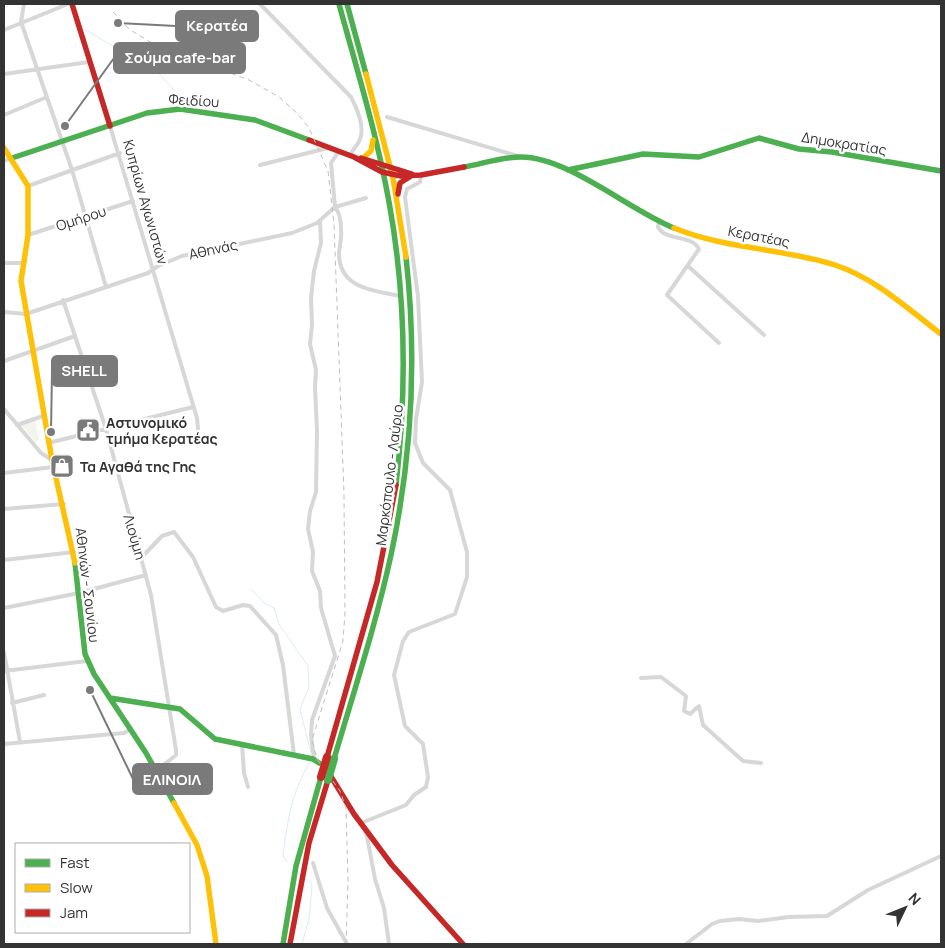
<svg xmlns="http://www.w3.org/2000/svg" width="945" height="948" viewBox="0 0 945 948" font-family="Manrope,sans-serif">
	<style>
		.green { fill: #f1f5ed }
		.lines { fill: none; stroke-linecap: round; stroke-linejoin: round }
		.stream { stroke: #ddebf3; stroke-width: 1 }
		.street { stroke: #d7d7d7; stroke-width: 4 }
		.fast { stroke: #4caf50; stroke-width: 5.5 }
		.slow { stroke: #ffc107; stroke-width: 5.5 }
		.jam { stroke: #c62828; stroke-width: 5.5 }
		.rail { stroke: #bebebe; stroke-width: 1; stroke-dasharray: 5 4; stroke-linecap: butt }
		.fast-bridge { stroke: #4caf50; stroke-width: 8 }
		.jam-bridge { stroke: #c62828; stroke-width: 8 }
		.labels { text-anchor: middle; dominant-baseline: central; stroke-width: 5; stroke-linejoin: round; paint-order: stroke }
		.street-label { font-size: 14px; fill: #333; stroke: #fff }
		.poi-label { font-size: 14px; font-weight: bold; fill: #333; stroke: #fff; text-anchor: start }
		.leader { fill: none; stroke: #7a7a7a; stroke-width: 2 }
		.callout-dot { fill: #7a7a7a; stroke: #fff; stroke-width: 2 }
		.callout { fill: #7a7a7a; stroke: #7a7a7a; stroke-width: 2 }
		.callout-label { font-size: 15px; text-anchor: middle; font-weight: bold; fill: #fff }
	</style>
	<rect width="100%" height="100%" fill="#fff"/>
	<!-- green -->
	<path class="green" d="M35,420L39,440L35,442L21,424Z"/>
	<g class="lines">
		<!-- stream -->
		<path class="stream" d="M86,30L158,73L185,102
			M251,589L264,603L274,608L279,624L308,666L309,687L300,709L311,753
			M287,862L283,856C287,822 292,791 310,762
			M302,944L309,919L312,886L310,881"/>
		<!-- street -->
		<path class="street" d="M24,4L21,22L72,170L106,287
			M260,4L351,97C357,108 365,127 360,139C358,146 352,149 350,156
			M4,30L68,4
			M4,74L89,62
			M4,115L47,97
			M387,117L521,157
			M110,126L197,418L199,441
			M4,161L12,158
			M260,165L328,148
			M28,186L120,153
			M366,198L335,207C340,213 341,221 341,229C342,237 340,244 339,252C338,289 375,291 401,296
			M659,221L658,227C666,242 692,234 699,249L667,295L719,343
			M28,235L133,201
			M4,263H23
			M688,266L764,335
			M63,300L106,429L151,595L176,750V755L156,771
			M4,312L26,314L148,273L158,266L182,256L292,233L317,223L335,207L331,163L339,151
			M4,361L75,336
			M4,409L41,453L52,460
			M17,425L43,416
			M48,443L193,407
			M4,473L53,467
			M4,509L64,504
			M141,558L162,536L174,532L193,557L216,607L223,611L243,605L250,606L276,635L283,665L294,755
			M4,560L74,552
			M4,608L79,593L146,575
			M4,652L20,742
			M4,671L87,661
			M641,678L661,677L686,696L684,711L690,714L699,706L703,725L743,761L761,763
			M12,703L44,695
			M4,744L124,733L131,729
			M242,745L244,773L248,787
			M314,759L311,735L312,720L335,656L321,608L320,591L312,571L313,552L308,529L310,511L316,492L317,431L315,387L316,370L310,344L312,325L311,298L314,271L321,243L320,222
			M361,823L406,805L414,795L426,787L428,777L423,744L405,726L394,675L403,641L409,632L455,614L467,577V552L450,490L423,463L415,443L416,419L422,382L418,297L405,197L407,189L420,182L421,175
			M366,831L375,879L384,908L389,944
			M313,863L327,908L347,944
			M686,944L712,924L720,921L739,919L758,921L789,917L827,916L868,890L941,856"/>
		<!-- fast -->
		<path class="fast" d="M339,4C357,70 377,135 389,202C406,295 407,390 396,485
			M347,4L366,74
			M12,158L147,113L180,109L255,120L309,140
			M464,167C482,164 502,157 521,157C568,157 629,210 674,228
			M568,170L643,154L699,157L759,138L799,149L832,152L941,171
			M75,563L85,654L94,674L146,753L174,803
			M110,698L180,709L215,739L313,759L319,763
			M334,759C354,691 376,624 391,555C412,457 417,356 406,257
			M283,944L296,866L321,777"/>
		<!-- slow -->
		<path class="slow" d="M366,74L393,178L406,257
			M4,148L28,186V235L21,281L52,460L75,563
			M363,158L371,151L373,140
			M674,228C725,249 782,248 835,265C875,278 908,309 941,334
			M174,803L197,845L207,876L216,944"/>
		<!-- jam -->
		<path class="jam" d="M72,4L110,126
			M309,140L354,157L382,172L401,176L421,175L464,167
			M361,158L412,174
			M398,194L400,183L411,176
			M327,757L377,582L396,485
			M330,775L354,814L392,865L463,944
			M290,944L309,843L328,780"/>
		<!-- rail -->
		<path class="rail" d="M113,12L129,29L155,45L249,80L279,97L298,114L309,128L328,171L334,224L344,494L345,613L343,641L312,740L317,759L340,791L346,808L348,881L346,944"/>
		<!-- fast-bridge -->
		<path class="fast-bridge" d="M328,780L334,759"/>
		<!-- jam-bridge -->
		<path class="jam-bridge" d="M321,777L327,757"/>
	</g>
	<!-- icons -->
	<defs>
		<g id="civic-square" transform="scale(1.25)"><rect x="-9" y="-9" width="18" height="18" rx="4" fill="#7a7a7a" stroke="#fff"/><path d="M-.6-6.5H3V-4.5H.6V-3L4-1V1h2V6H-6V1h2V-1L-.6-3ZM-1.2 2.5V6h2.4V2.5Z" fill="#fff"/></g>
		<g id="shop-square" transform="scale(1.25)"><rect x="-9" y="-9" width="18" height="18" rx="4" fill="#7a7a7a" stroke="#fff"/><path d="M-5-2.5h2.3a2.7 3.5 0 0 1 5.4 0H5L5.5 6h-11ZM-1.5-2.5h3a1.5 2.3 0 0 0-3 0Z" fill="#fff"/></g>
	</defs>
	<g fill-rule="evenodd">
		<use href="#civic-square" x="88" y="430"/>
		<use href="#shop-square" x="62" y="466"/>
	</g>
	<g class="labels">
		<!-- street labels -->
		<g class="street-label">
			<text transform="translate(194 100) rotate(4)">Φειδίου</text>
			<text transform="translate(844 143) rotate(9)">Δημοκρατίας</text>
			<text transform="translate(146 202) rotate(74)">Κυπρίων Αγωνιστών</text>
			<text transform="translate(81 218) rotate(-18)">Ομήρου</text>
			<text transform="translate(759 236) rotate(11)">Κερατέας</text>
			<text transform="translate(213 249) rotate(-12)">Αθηνάς</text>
			<text transform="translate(389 475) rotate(-83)">Μαρκόπουλο - Λαύριο</text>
			<text transform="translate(135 537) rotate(74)">Λιούμη</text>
			<text transform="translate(88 585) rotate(83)">Αθηνών - Σουνίου</text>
		</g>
		<!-- poi labels -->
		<g class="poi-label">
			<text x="106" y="422">Αστυνομικό<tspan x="106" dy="16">τμήμα Κερατέας</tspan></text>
			<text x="80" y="466">Τα Αγαθά της Γης</text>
		</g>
	</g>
	<!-- callouts -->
	<path class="leader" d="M118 23L176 26M65 126L114 58M51 432L52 371M90 690L133 779"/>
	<g class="callout-dot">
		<circle cx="118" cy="23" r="5"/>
		<circle cx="65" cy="126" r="5"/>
		<circle cx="51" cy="432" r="5"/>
		<circle cx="90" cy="690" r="5"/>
	</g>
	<g class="callout">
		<rect x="176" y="11" width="82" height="30" rx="5"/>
		<rect x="114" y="43" width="131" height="30" rx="5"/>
		<rect x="52" y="356" width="65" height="30" rx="5"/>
		<rect x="133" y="764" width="79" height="30" rx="5"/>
	</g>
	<g class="callout-label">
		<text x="217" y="31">Κερατέα</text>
		<text x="180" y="63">Σούμα cafe-bar</text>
		<text x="84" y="376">SHELL</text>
		<text x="172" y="785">ΕΛΙΝΟΙΛ</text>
	</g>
	<!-- border -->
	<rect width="945" height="948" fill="none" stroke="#333333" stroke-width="10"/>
	<!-- legend -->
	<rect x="15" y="843" width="175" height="90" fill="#ffffff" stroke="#adadad"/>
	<rect x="25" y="859" width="25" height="8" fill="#4caf50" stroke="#adadad"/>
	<text x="60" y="868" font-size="15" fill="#333333">Fast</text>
	<rect x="25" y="884" width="25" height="8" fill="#ffc107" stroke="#adadad"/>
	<text x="60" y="893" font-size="15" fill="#333333">Slow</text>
	<rect x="25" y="909" width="25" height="8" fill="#c62828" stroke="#adadad"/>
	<text x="60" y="918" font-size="15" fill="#333333">Jam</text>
	<!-- north arrow -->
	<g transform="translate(905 908) rotate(47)" stroke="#ffffff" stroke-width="4" paint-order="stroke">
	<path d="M0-4L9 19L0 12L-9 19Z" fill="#333333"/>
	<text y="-8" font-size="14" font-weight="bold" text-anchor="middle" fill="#333333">N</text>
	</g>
</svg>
